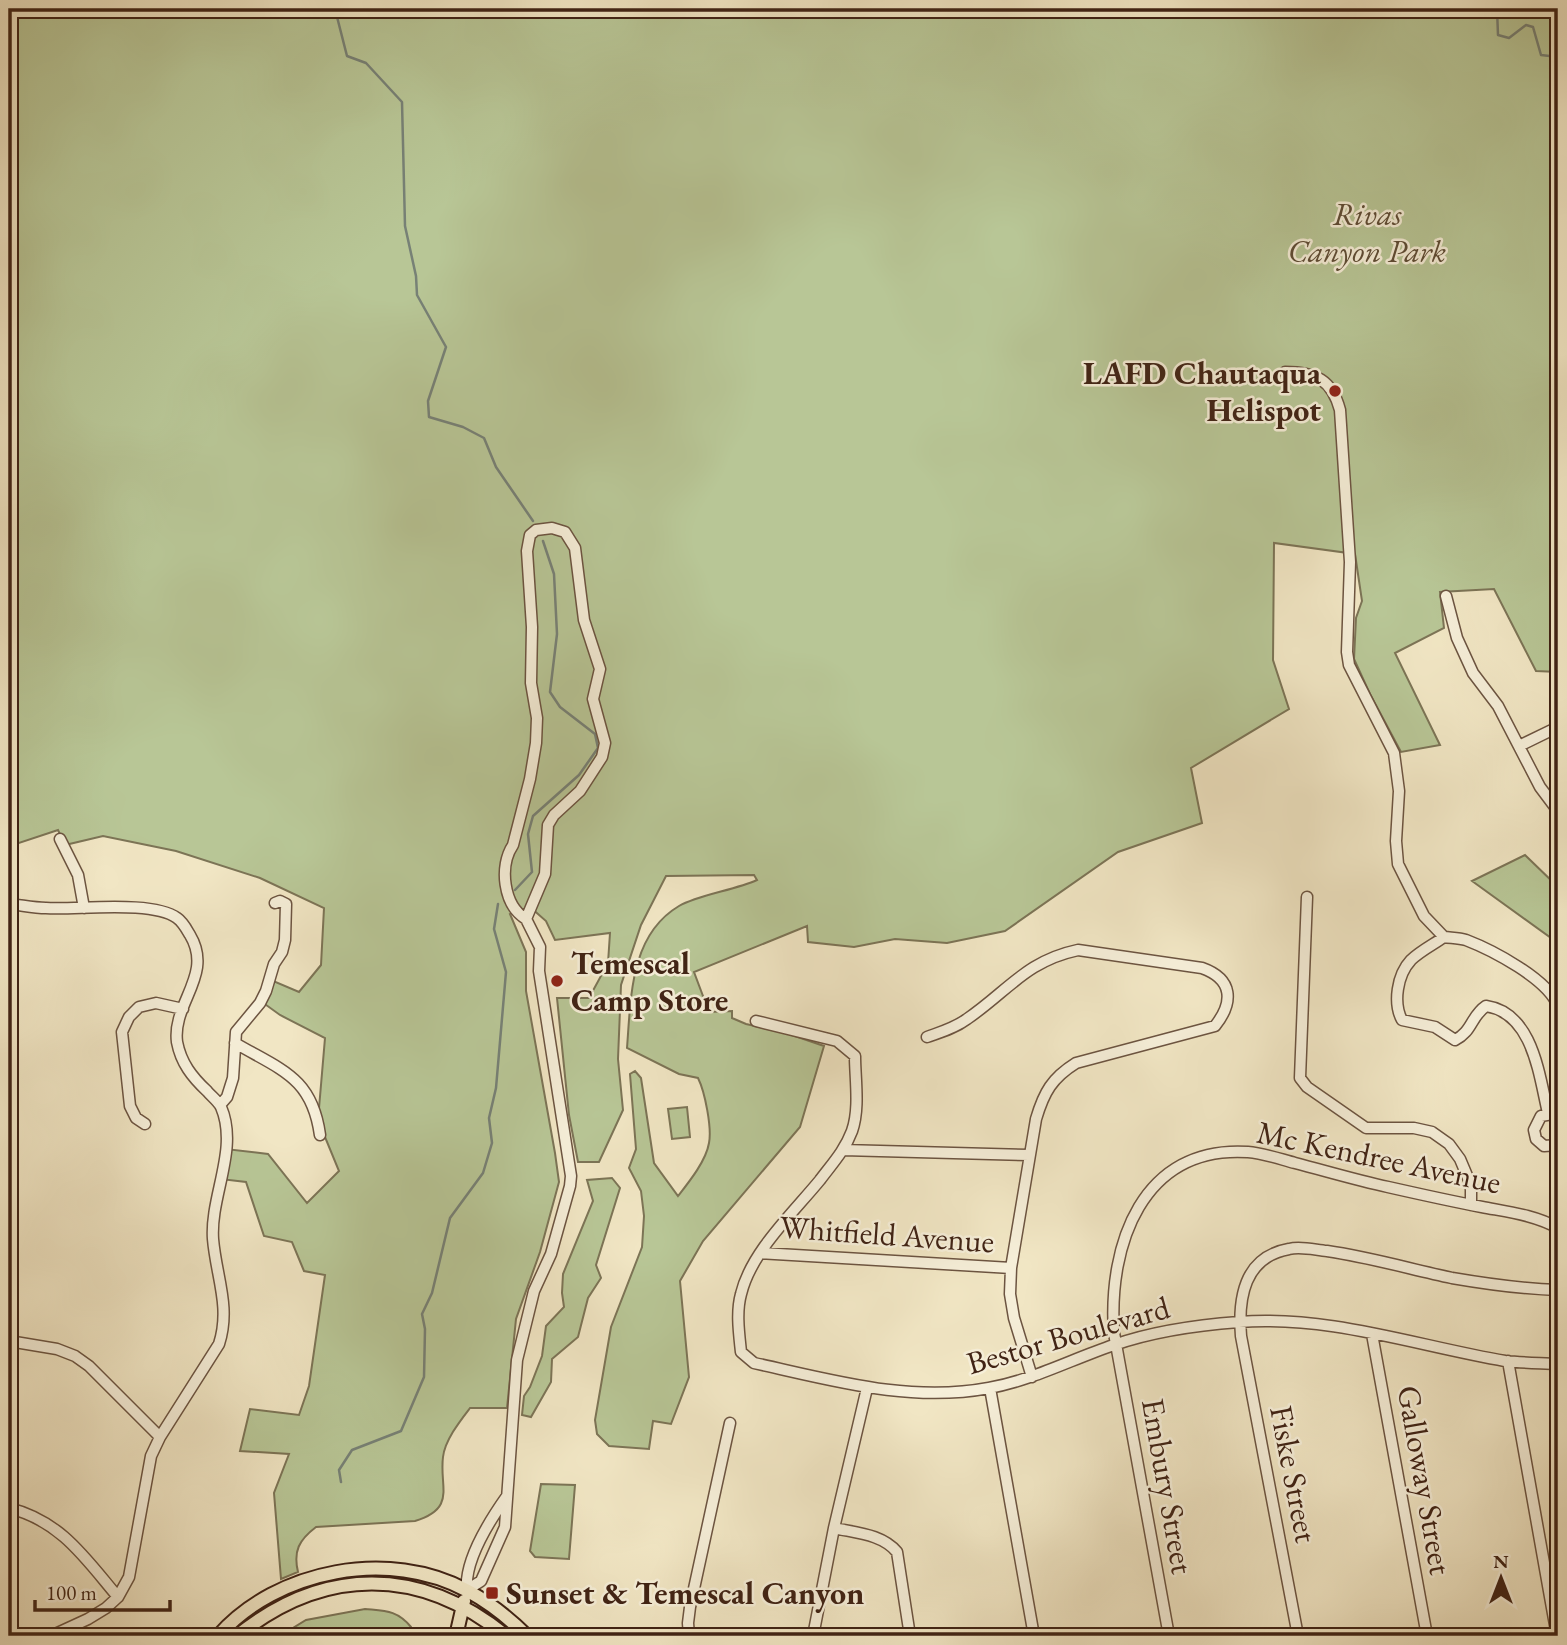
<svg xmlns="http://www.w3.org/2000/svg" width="1567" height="1645" viewBox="0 0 1567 1645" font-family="'EB Garamond',serif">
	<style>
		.green { fill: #b8c696; stroke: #7c7456; stroke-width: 2 }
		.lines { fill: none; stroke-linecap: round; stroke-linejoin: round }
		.stream { stroke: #778176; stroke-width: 2.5 }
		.minor-casing { stroke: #6c5441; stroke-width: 13 }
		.major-casing { stroke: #402315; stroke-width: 16 }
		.minor { stroke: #f6efd9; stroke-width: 10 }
		.major { stroke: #f1e6c4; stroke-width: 12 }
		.poi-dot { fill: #8f2418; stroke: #f6efd9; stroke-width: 2.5 }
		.labels { text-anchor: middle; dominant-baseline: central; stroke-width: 5; stroke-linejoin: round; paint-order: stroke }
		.park-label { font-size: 32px; font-style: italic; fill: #5e4c35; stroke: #f6efd9 }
		.poi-label { font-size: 32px; font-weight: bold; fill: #402315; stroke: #f6efd9; text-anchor: start }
		.street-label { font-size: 32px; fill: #402315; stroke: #f6efd9 }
	</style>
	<rect width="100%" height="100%" fill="#f1e6c4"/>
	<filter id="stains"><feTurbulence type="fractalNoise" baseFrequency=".00286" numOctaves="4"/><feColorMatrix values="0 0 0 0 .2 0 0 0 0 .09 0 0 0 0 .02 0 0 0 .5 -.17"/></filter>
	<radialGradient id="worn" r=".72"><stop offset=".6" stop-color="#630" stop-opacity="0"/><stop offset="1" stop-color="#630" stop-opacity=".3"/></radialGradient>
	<!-- green -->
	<path class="green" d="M9,9H1558V672L1536,671L1494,589L1440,592L1444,628L1395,653L1440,745L1401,752L1370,694L1354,659L1356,618L1362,601L1355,554L1274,543L1273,660L1289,709L1191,768L1202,823L1118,852L1005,931L947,943L895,939L854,947L808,942L807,926L694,972L709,1012L732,1011V1018L746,1024L786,1033L824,1046L800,1127L703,1241L680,1281L689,1377L671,1424L653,1421L649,1449L609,1446L597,1434L595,1420L611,1327L642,1247L644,1216L641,1191L629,1168L636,1149L630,1074L635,1071L641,1078L654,1163L678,1196C689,1182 706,1161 709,1143C712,1128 705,1092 698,1078L679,1074L627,1048C631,997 630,935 679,906C698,895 735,890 757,880L754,875L666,876L641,925L621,985L618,1059L623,1110L599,1162H578L569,1115L557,998H589L608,963L610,933L555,940L546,921L530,907L510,914L526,952V991L555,1153L559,1182L540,1252L516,1319L507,1408H470C460,1421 445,1440 443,1457C439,1487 457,1508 415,1521L316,1527C299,1540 293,1551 298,1572L281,1579L274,1493L289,1454L240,1451L250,1409L299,1415L309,1386L325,1275L304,1271L292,1242L264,1236L246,1182L220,1179L226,1149L268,1154L307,1203L339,1171L318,1120L325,1038L280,1015L262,1002L271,980L299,992L321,965L324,908L260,878L176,851L103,836L65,845L58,830L13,845L9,842Z
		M1525,855L1558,887V943L1472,881Z
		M687,1107L690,1137L672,1139L668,1109Z
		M612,1178L620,1188L596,1265L601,1278L588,1298L578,1337L552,1359L551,1382L531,1417L522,1415L524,1396L530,1387L542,1356L546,1326L564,1307L562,1293L563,1274L593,1201L587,1180Z
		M541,1484L575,1485L569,1559L535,1557L530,1551Z
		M365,1609C385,1611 397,1610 411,1627L409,1636H280L306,1620Z"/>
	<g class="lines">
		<!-- stream -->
		<path class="stream" d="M335,9L347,56L366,63L402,102L405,226L416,276L417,295L446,347L428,401L429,417L463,427L484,438L496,467L533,521
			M1497,9L1498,35L1509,38L1526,25L1533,27L1541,55L1558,57
			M515,890L532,872L528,834L533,816L579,775L598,748L595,734L560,707L550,692L557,634L554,574L543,541
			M341,1482L339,1470L352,1450L401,1431L424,1377L425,1329L422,1314L432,1293L450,1218L483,1173L492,1143L489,1118L496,1088L506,972L494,929L498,904"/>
		<!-- minor casing -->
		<g class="minor-casing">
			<path id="minor" d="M1285,372C1316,372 1332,380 1340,410L1350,562L1347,652L1349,665L1394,753L1399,791L1396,841L1398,864L1424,916L1444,937C1451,938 1459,938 1466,940C1492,950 1548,979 1558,1006
				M552,528L565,532L575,548L584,620L600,669L593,699L605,743L602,757L580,791L554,815L548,825L545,874L526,919C503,905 499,866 513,845L530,779L536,743L537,718L531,683L532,627L527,551L530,535L536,530Z
				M1446,596L1457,638L1473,673L1498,706L1540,787L1558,811
				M1519,746L1558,727
				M60,839L78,875L84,908
				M1307,897L1300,1078L1307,1087L1366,1128H1414L1432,1132L1449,1144L1460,1159L1471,1185V1205
				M9,904C21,905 33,908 46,908C78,910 152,900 177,918C183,922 187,930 190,935C214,975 172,1003 177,1042C181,1063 192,1077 207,1091C211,1096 218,1101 221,1107C239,1149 210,1196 213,1239C216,1276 231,1307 219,1344L160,1437L151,1456L129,1577L118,1597L106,1608L88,1619L51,1636
				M1444,937C1434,944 1420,951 1411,960C1397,975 1393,1003 1402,1020L1435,1027L1455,1040C1472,1032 1471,1016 1486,1006C1533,1013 1539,1075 1548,1113
				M756,1021L837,1041L855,1056C855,1079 860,1108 852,1131C845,1150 832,1164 820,1180C793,1213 751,1252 741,1294C736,1312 739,1333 741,1352L754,1363C832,1380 909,1403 989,1388C1033,1380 1072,1359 1114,1345C1154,1331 1198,1325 1239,1322C1330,1315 1417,1346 1505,1361C1523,1363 1541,1363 1558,1364
				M927,1037C941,1032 955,1028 967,1019C1008,991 1026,961 1078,950L1202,968C1233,979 1234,1002 1215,1026L1076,1063C1052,1078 1044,1092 1036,1119L1011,1268L1010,1294L1014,1318L1032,1377
				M235,1043C281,1070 312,1077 320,1135
				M220,1105L227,1097L233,1078L236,1032L260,1003L266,991L274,964L282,952L285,940L286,904L280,901L275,903
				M1558,1113L1541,1116L1534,1130L1536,1139L1544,1146L1558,1145
				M145,1124L136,1118L130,1106L122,1032L129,1017L139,1007L156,1003L183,1009
				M843,1150L1029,1155
				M760,1253L1011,1268
				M1372,1334L1427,1636
				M9,1341L57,1349L75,1356L89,1366L160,1437
				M1508,1361L1557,1636
				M990,1388L1034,1636
				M507,1496C490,1520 464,1561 467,1590L481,1581L505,1527L517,1360L534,1291L551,1254L570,1186L571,1176L539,971L540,947L526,919
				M9,1508C61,1521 85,1558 118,1597
				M834,1528C856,1533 882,1534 897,1552L910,1636
				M689,1636L688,1623L690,1607L730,1423
				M813,1636L834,1528L867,1388
				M1169,1636L1114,1333C1108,1245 1142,1145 1248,1152C1263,1153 1280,1159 1295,1163C1326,1171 1356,1180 1388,1187C1419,1194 1450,1201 1482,1207C1508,1212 1535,1215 1558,1228
				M1298,1636L1241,1336C1238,1298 1244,1257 1289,1249C1301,1246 1315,1250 1327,1251C1369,1257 1410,1269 1452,1278C1487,1284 1523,1289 1558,1290"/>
		</g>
		<!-- major casing -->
		<g class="major-casing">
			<path id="major" d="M218,1636C277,1569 390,1548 468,1591C490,1603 510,1619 527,1636
				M237,1636C324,1566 420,1566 506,1636
				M456,1636L464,1601"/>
		</g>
		<!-- minor -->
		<use href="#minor" class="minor"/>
		<!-- major -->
		<use href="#major" class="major"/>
	</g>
	<!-- markers -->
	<g class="poi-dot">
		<circle cx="1335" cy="391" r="7"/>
		<circle cx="557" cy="981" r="7"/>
		<rect x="485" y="1586" width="14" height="14" rx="3.5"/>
	</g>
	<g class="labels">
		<!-- park labels -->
		<g class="park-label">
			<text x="1367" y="214">Rivas<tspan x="1367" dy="37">Canyon Park</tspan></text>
		</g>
		<!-- poi labels -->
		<g class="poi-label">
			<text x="1321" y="373" text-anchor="end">LAFD Chautaqua<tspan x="1321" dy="37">Helispot</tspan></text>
			<text x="571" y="963">Temescal<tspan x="571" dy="37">Camp Store</tspan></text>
			<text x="506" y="1593">Sunset &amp; Temescal Canyon</text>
		</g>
		<!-- street labels -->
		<g class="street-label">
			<text transform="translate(1379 1157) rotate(12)">Mc Kendree Avenue</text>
			<text transform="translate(887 1234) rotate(4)">Whitfield Avenue</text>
			<text transform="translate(1068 1335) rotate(-16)">Bestor Boulevard</text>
			<text transform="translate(1294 1474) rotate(79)">Fiske Street</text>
			<text transform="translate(1425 1480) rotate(80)">Galloway Street</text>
			<text transform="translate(1168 1486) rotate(80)">Embury Street</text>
		</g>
	</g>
	<!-- margin -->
	<rect width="1567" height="1645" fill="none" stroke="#f1e6c4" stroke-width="35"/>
	<rect x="10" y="10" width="1546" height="1624" fill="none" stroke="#402315" stroke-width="3.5"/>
	<rect x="18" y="18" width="1532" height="1610" fill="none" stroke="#402315" stroke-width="2"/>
	<!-- north arrow -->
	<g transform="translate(1501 1578)" stroke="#f6efd9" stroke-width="5" paint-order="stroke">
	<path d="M0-5L12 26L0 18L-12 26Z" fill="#402315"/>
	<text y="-10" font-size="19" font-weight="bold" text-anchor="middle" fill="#402315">N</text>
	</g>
	<!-- scale -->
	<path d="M35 1600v10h135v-10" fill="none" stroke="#402315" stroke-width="3.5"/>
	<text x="46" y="1600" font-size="21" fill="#402315" stroke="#f6efd9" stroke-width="5" paint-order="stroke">100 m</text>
	<rect width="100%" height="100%" filter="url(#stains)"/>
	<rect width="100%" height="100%" fill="url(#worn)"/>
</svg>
